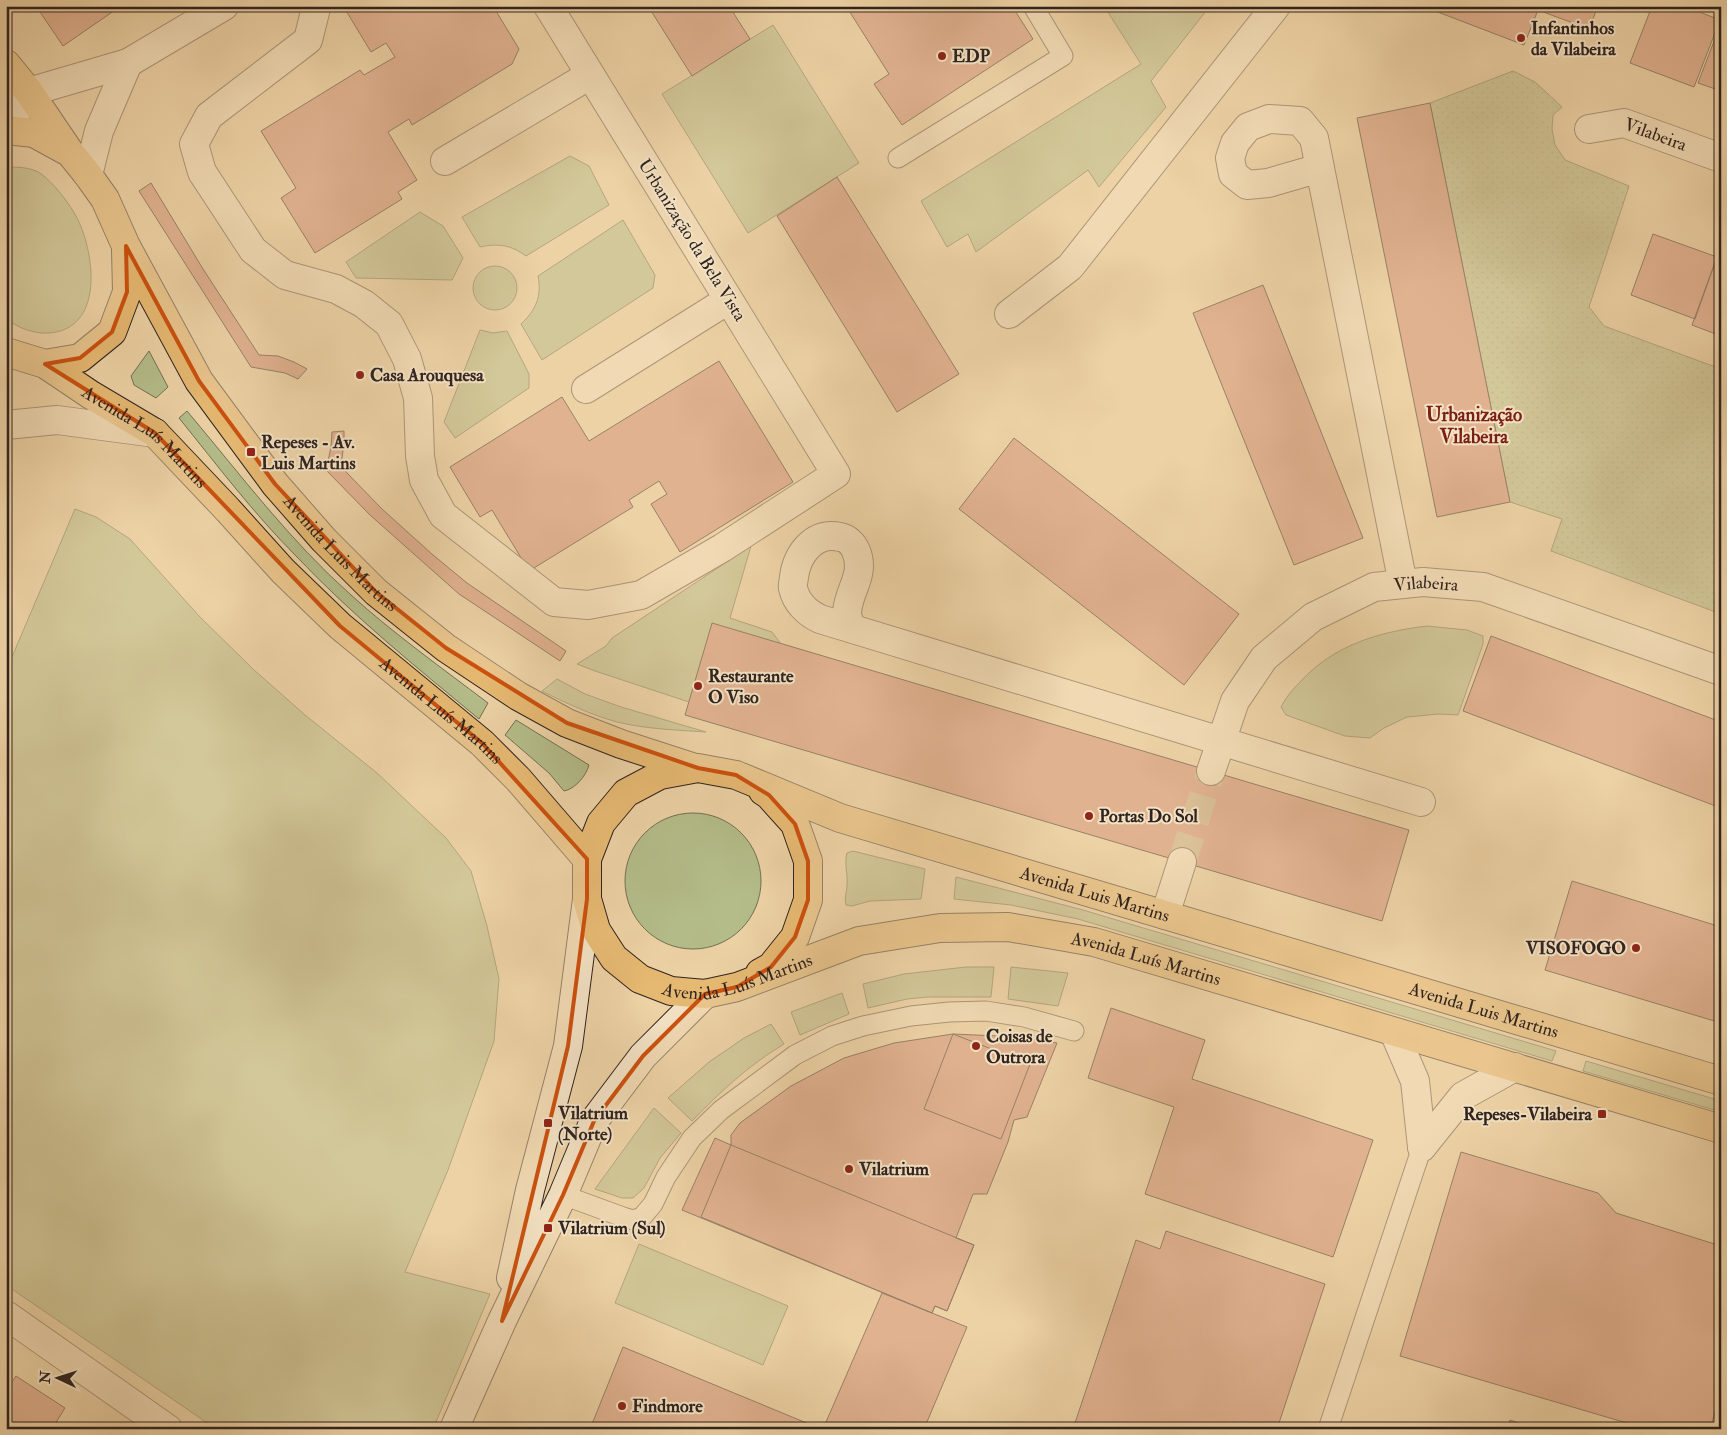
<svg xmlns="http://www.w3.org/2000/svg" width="1727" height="1435" viewBox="0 0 1727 1435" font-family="'IM FELL Double Pica',serif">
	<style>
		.green { fill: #b4bd8a; stroke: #727054 }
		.park { fill: url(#park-dots); stroke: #727054 }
		.building { fill: #d38d76; stroke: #30231f }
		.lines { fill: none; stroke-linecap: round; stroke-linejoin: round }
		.street-tunnel { stroke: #c7af8a; stroke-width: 28; stroke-dasharray: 28 14; stroke-linecap: butt }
		.lane-casing { stroke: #5f4f40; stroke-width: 21 }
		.street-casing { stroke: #5f4f40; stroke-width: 30 }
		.secondary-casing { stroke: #30231f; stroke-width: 30 }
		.primary-casing { stroke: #30231f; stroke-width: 30 }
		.lane { stroke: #f3e2c4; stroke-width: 19 }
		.street { stroke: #f3e2c4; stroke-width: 28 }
		.secondary { stroke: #f3e2c4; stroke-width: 28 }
		.primary { stroke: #e6b972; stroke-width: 28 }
		.marked { fill: none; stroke: #cc510f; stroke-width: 4; stroke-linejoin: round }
		.poi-dot { fill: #8f2418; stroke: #f3e2c4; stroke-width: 2 }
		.labels { text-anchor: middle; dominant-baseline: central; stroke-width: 4; stroke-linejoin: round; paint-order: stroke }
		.poi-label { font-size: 18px; font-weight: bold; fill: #30231f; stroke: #f3e2c4; text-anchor: start }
		.street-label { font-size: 18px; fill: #30231f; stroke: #f3e2c4 }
		.neighbourhood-label { font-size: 19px; font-weight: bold; fill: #7a1f14; stroke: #f3e2c4 }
	</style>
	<defs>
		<pattern id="park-dots" width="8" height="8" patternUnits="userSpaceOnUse" patternTransform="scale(1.25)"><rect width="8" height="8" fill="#b4bd8a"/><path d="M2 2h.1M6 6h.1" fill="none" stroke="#9ba277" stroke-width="1.8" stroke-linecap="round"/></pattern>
	</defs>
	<rect width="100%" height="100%" fill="#edd2a5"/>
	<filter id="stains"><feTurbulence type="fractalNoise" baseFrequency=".004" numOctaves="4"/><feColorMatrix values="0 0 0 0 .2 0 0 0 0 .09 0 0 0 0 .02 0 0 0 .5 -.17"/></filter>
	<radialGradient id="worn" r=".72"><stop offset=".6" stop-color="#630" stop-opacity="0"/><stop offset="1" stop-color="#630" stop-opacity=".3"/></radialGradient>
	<!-- green -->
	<path class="green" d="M1104,6H1210L1151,81L1166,107L1099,187L1088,170L976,252L968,234L947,247L921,201L1141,64Z
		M773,25L859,163L748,233L662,94Z
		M570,156L589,166L609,205L526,256C511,245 498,243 480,247L462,217Z
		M6,167C17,167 30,167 40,173C53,182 71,205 78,220C95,255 104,329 49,333C33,334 19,328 6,319Z
		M420,212L443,226L463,258L452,280L356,278L346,262Z
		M623,220L655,275L653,288L542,360L521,324C536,310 542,296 538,276Z
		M473 288a22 22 0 1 1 44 0a22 22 0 1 1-44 0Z
		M480,330L493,333L507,331L529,374V388L455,438L444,422Z
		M149,351L168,387L156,398L134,385L131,376Z
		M187,411C240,474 290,541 351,595C394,634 442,668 488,703L479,719C416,667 353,616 297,557C254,514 217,465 179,418Z
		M75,509L96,517L130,539L199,616L253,669L305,715L377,773L446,838L471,871L487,926L499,979L494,1041L448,1170L405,1272L490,1294L433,1429H216L6,1285V671Z
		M751,546L730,618L772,632L781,644L689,702L595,671L577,664L606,646L612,638Z
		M1427,626L1467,630L1483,636V644L1458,715L1439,714L1407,717L1384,728L1370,738L1345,736L1286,715L1281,707C1286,697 1292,690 1300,682C1334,645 1378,632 1427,626Z
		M557,679L585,694L621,707L706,732C676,730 646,729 617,722C591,715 566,703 542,691Z
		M516,720L589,765C586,776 575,789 564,791L549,773L505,735Z
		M625 881a68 68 0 1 1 136 0a68 68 0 1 1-136 0Z
		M853,851L925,869L921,899L870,901L852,906L846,905C844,897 847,892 847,885C848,874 844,863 847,853Z
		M956,877L1083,910L1556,1051L1552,1061L1078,919L1011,905L954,899Z
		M966,967H994L991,997H927L907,999L868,1008L863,984L904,974Z
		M1011,967L1068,973L1058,1006L1008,999Z
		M842,993L849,1014L800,1035L791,1012Z
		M771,1024L784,1044C749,1065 720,1092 692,1121L668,1098L709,1062L744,1038Z
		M1586,1061L1721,1101V1112L1583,1071Z
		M654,1108L681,1133L660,1158L644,1188L633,1198H622L595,1189Z
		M639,1244L788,1306L763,1365L615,1303Z"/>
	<!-- park -->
	<path class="park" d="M1513,71L1535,82L1562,107L1553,115L1552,129L1555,145L1565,160L1629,186L1589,307L1604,326L1721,369V614L1551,551L1562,519L1510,502L1430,103Z"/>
	<!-- building -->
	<path class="building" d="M36,6H121L63,46Z
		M348,6H493L519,49L512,64L412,125L409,119L388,132L417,180L398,192L402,199L315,253L281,198L296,188L261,131L360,70L364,75L395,57L386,43L371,52L345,9Z
		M648,6H729L750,39L692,76Z
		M846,6H1012L1033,39L902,125L874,84L889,74Z
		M1422,6H1598L1589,29L1538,10L1524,45Z
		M1652,6H1684L1720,20L1694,87L1630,63Z
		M1721,23V91L1698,83Z
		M1430,103L1510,502L1437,517L1357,118Z
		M837,177L959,374L897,412L777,216Z
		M151,183L203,269L259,355L278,356L294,362L307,369L298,379L285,373L251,367L139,191Z
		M1653,234L1717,257L1695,319L1631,295Z
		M1717,257L1721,258V336L1692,325Z
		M1263,285L1363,538L1294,565L1193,313Z
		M719,361L793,482L680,552L651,504L667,494L659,481L629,500L633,507L529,571L492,510L480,517L450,467L562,397L589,441Z
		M344,431V443L341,466L348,474L382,509L433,555L467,583L566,651L560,661L459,594L370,515L326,470L331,447L332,432Z
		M1014,438L1239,614L1184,685L959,509Z
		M712,623L1409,830L1382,921L685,715Z
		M1491,636L1721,722V808L1463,711Z
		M1572,881L1721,927V1023L1545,970Z
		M1111,1008L1205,1040L1192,1079L1373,1140L1333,1257L1145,1194L1174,1107L1088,1078Z
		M953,1034L1020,1037L1057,1043L1027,1117L1014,1120L1008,1142L987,1194H973L956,1238L974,1245L947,1311L935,1306L932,1313L682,1210L715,1138L731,1145V1135L740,1123L791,1086L844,1058L894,1043Z
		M953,1034L1030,1064L1001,1139L924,1109Z
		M731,1145L974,1245L947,1311L935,1306L932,1313L701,1217Z
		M1461,1152L1598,1193L1616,1213L1721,1246V1392L1710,1429H1647L1400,1356Z
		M1166,1231L1325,1284L1277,1429H1073L1136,1240L1160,1249Z
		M882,1293L967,1327L924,1429H823Z
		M623,1347L821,1429H590Z
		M16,1376L65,1408L52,1429H6V1390Z
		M1510,1420L1537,1429H1508Z
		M106,1424L114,1429H102Z"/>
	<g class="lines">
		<!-- street-tunnel -->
		<path class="street-tunnel" d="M1182,862L1211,771"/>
		<!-- lane casing -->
		<g class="lane-casing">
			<path id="lane" d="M898,158L1063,56L1033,6
				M563,1195L623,1217L633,1220L642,1217L653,1204L666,1177L692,1138L721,1110L795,1055L832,1036L863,1026L911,1016L949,1012L986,1011L1024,1017L1074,1031
				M1328,1429L1422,1147"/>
		</g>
		<!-- street casing -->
		<g class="street-casing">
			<g id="street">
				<path d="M315,6L316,8L308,40L209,116L194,144L202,172L253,250L285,275L336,289L364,304L389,324L407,359L418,398L420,456L424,480L443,515L554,602L588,605L641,595L722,548L836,474L548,6"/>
				<path d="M6,129L29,92L128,63L224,6"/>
				<path id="s1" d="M1589,129L1624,123L1721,158"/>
				<path d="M445,161L590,75"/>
				<path d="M1320,168L1268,183L1247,185L1233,174L1230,158L1235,143L1248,127L1269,119L1300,121L1314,138L1403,584"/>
				<path d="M88,175L99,131L128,63"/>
				<path d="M1009,314L1070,267L1276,6"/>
				<path d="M586,389L728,300"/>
				<path d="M6,425L57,420L155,433"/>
				<path d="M852,627C850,623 847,618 847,613C848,590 866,575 856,551C853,544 847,538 840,537C814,531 797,554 794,577C794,580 792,585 793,588C796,602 807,613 820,619L1421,802"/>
				<path id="s2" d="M1211,771L1235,701L1264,658L1313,617L1374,587L1423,582L1483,587L1721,671"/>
				<path d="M1165,915L1182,862"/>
				<path d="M1394,1032L1415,1081L1422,1147"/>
				<path d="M1422,1147L1463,1096L1515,1067"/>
				<path d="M6,1315L168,1429"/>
			</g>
		</g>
		<!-- secondary casing -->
		<g class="secondary-casing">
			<path id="secondary" d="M511,1278L530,1190L568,1046L587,899
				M454,1429L502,1321L563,1195L594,1121L643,1056L705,994"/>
		</g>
		<!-- primary casing -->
		<g class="primary-casing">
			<g id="primary">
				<path id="s3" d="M6,64L29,92L71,154L88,175L105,199L126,246L199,381L275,484L324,540L376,592L446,648L518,696L567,723L621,744L692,767"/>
				<path d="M6,130L34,133L65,150"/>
				<path id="s4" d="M6,352L45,364L91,395L155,433L228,510L283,571L340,626L482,743L518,779L587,859V899L596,930L614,958L640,979L671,991L705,994L737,987L859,941L940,928L1008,927L1094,942L1721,1129"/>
				<path d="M45,364L80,358L112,332L127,292L126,250"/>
				<path id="s5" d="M587,859L601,823L626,793L660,775L698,768L736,775L840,818L1721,1081"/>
				<path d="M760,973L771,967L795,937L808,900V861L795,824L769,795L763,791"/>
			</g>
		</g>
		<!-- lane -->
		<use href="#lane" class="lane"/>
		<!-- street -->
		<use href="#street" class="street"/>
		<!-- secondary -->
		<use href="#secondary" class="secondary"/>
		<!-- primary -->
		<use href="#primary" class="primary"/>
	</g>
	<!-- marked area -->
	<path d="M0 0H1727V1435H0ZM126,246L199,381L275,484L376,592L446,648L567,723L698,768L736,775L769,795L795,824L808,861V900L795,937L771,967L737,987L705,994L643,1056L594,1121L563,1195L502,1321L568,1046L587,899V859L482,743L340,626L155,433L45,364L80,358L112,332L127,292Z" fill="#edd2a5" fill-opacity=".55" fill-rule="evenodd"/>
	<path class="marked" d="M126,246L199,381L275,484L376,592L446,648L567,723L698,768L736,775L769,795L795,824L808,861V900L795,937L771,967L737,987L705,994L643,1056L594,1121L563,1195L502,1321L568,1046L587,899V859L482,743L340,626L155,433L45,364L80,358L112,332L127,292Z"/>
	<!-- markers -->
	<g class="poi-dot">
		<circle cx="1521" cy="38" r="5"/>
		<circle cx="942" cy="56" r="5"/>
		<circle cx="360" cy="375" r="5"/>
		<rect x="246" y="447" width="10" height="10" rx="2.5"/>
		<circle cx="698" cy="686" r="5"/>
		<circle cx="1089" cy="816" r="5"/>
		<circle cx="1636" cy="948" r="5"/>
		<circle cx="976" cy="1046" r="5"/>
		<rect x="1597" y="1109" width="10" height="10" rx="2.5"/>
		<rect x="543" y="1118" width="10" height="10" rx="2.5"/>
		<circle cx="849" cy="1169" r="5"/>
		<rect x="543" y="1223" width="10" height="10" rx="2.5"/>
		<circle cx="622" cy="1406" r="5"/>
	</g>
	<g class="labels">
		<!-- poi labels -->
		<g class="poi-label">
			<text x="1531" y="28">Infantinhos<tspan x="1531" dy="21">da Vilabeira</tspan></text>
			<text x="952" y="56">EDP</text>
			<text x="370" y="375">Casa Arouquesa</text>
			<text x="261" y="442">Repeses - Av.<tspan x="261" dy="21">Luis Martins</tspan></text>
			<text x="708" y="676">Restaurante<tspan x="708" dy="21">O Viso</tspan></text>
			<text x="1099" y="816">Portas Do Sol</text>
			<text x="1626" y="948" text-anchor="end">VISOFOGO</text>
			<text x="986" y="1036">Coisas de<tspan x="986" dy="21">Outrora</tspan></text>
			<text x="558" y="1113">Vilatrium<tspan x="558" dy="21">(Norte)</tspan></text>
			<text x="1592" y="1114" text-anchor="end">Repeses-Vilabeira</text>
			<text x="859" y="1169">Vilatrium</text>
			<text x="558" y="1228">Vilatrium (Sul)</text>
			<text x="632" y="1406">Findmore</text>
		</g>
		<!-- street labels -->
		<g class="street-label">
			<text stroke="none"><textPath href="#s1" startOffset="69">Vilabeira</textPath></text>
			<text transform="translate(692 240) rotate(58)">Urbanização da Bela Vista</text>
			<text stroke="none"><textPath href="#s4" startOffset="165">Avenida Luís Martins</textPath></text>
			<text stroke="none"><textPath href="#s3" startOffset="596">Avenida Luis Martins</textPath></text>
			<text stroke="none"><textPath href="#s2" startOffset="310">Vilabeira</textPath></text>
			<text stroke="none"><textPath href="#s4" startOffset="570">Avenida Luís Martins</textPath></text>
			<text stroke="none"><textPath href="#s5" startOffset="572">Avenida Luis Martins</textPath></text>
			<text stroke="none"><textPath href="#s4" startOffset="1440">Avenida Luís Martins</textPath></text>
			<text stroke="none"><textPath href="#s4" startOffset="1020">Avenida Luís Martins</textPath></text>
			<text stroke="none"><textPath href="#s5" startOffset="978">Avenida Luis Martins</textPath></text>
		</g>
		<!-- neighbourhood labels -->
		<g class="neighbourhood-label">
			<text x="1474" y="415">Urbanização<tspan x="1474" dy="22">Vilabeira</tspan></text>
		</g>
	</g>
	<!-- margin -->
	<rect width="1727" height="1435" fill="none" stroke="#edd2a5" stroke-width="25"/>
	<rect x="8" y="8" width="1712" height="1420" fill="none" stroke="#30231f" stroke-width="2.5"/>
	<rect x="12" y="12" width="1702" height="1410" fill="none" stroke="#30231f"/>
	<!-- north arrow -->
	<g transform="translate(58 1378) rotate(274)" stroke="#f3e2c4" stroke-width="4" paint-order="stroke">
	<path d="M0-4L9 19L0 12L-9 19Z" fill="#30231f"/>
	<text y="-8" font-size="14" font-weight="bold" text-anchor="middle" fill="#30231f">N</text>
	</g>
	<rect width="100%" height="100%" filter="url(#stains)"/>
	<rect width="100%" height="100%" fill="url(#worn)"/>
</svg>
